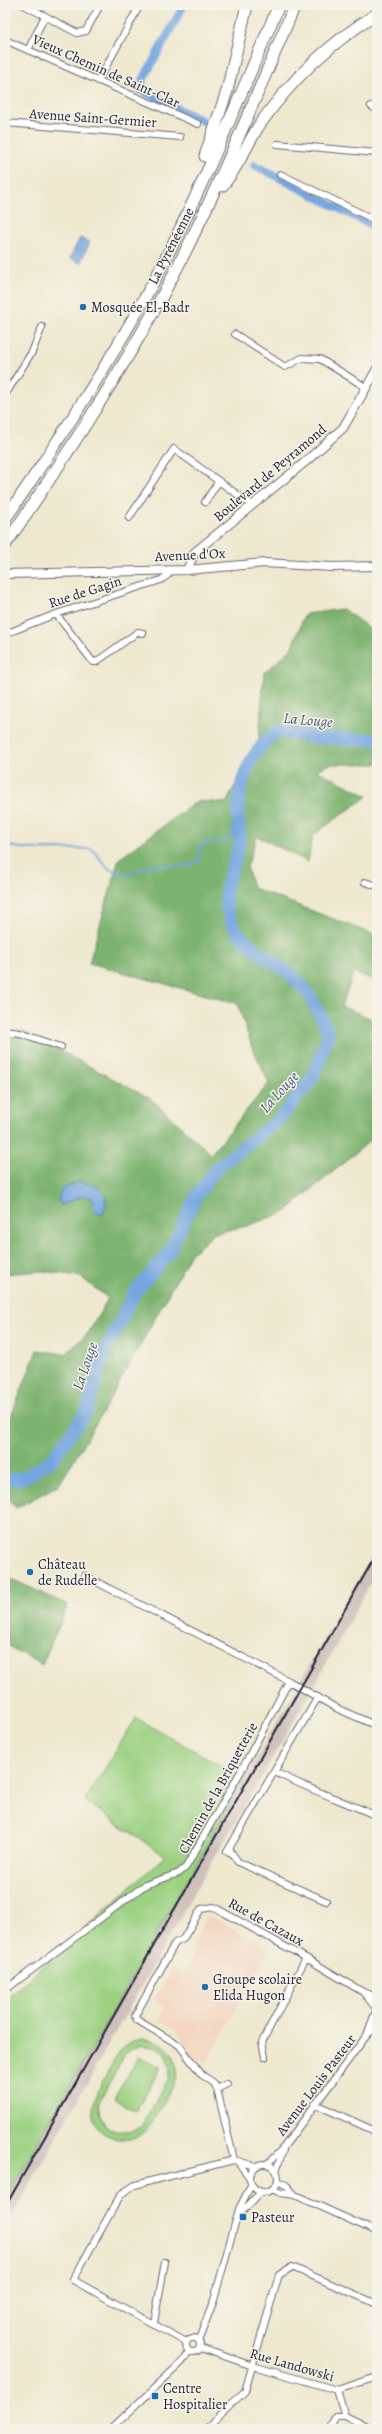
<svg xmlns="http://www.w3.org/2000/svg" width="382" height="2434" viewBox="0 0 382 2434" font-family="Alegreya,serif">
	<style>
		.built { fill: #f3d4bf }
		.industrial { fill: #cfc0bb }
		.green { fill: #9cd182; stroke: #5f7a5e; fill-rule: evenodd }
		.forest { fill: #7db370; stroke: #506a56; fill-rule: evenodd }
		.water { fill: #74a6df; stroke: #4b648d }
		.lines { fill: none; stroke-linecap: round; stroke-linejoin: round }
		.stream { stroke: #74a6df; stroke-width: 2 }
		.canal { stroke: #74a6df; stroke-width: 8 }
		.river { stroke: #74a6df; stroke-width: 13 }
		.street-casing { stroke: #69676f; stroke-width: 8 }
		.secondary-casing { stroke: #69676f; stroke-width: 10 }
		.highway-casing { stroke: #69676f; stroke-width: 13 }
		.street { stroke: #fff; stroke-width: 6 }
		.secondary { stroke: #fff; stroke-width: 8 }
		.highway { stroke: #fff; stroke-width: 11 }
		.rail { stroke: #22223b; stroke-width: 2 }
		.poi-dot { fill: #1f6fb2; stroke: #f7f3e8; stroke-width: 1.5 }
		.labels { text-anchor: middle; dominant-baseline: central; stroke-width: 3; stroke-linejoin: round; paint-order: stroke }
		.street-label { font-size: 14px; fill: #22223b; stroke: #f7f3e8 }
		.poi-label { font-size: 14px; fill: #22223b; stroke: #f7f3e8; text-anchor: start }
		.water-label { font-size: 15px; font-style: italic; fill: #43577d; stroke: #f7f3e8 }
	</style>
	<rect width="100%" height="100%" fill="#f7f3e8"/>
	<filter id="ink" filterUnits="userSpaceOnUse"><feTurbulence type="fractalNoise" baseFrequency=".025" numOctaves="2"/><feDisplacementMap in="SourceGraphic" scale="8" xChannelSelector="R" yChannelSelector="G"/><feConvolveMatrix kernelMatrix="1 2 1 2 8 2 1 2 1" color-interpolation-filters="sRGB"/></filter>
	<filter id="wash" filterUnits="userSpaceOnUse"><feTurbulence type="fractalNoise" baseFrequency=".012" numOctaves="4" result="noise"/><feDisplacementMap in="SourceGraphic" scale="16" xChannelSelector="R" yChannelSelector="G"/><feGaussianBlur stdDeviation="0.9" result="paint"/><feColorMatrix in="noise" values="0 0 0 0 0 0 0 0 0 0 0 0 0 0 0 0 0 1.4 0 .05"/><feComposite in="paint" operator="in"/></filter>
	<g filter="url(#wash)">
		<rect width="100%" height="100%" fill="#eee8cf"/>
		<!-- built -->
		<path class="built" d="M208,1915L269,1948L207,2063L187,2054L185,2044L177,2030L161,2022L164,2007L154,2001L173,1968L183,1973L196,1949L191,1946Z"/>
		<!-- industrial -->
		<path class="industrial" d="M377,1547V1571L308,1697L193,1894L5,2229V2200Z"/>
		<!-- green -->
		<path class="green" d="M136,1718L245,1779L5,2200V2000L165,1856L85,1801Z
			M143,2039C163,2039 181,2055 176,2077C174,2087 166,2097 161,2107C155,2116 151,2128 142,2134C134,2139 124,2141 115,2138C77,2127 97,2092 109,2070C114,2061 118,2051 126,2045C131,2041 137,2040 143,2039ZM142,2045L157,2048L165,2054L170,2068L169,2078L142,2125L129,2132L115,2131L106,2126L101,2117L99,2102L125,2054L133,2048Z
			M139,2056L160,2068L136,2111L114,2099Z"/>
		<!-- forest -->
		<path class="forest" d="M343,609L377,634V764H331L316,770L368,796L313,835L308,862L257,836L247,867L253,888L377,936V981L354,973L341,1006L377,1021V1135L285,1212L247,1226L215,1233L190,1255L111,1398L59,1485L16,1508L5,1493V1432L37,1350L66,1354L89,1332L108,1298L79,1276L42,1271L5,1274V1032L23,1031L151,1099L211,1154L269,1083L252,1047L238,1004L89,963L119,859L197,801L226,803L259,739L264,673L291,649L305,614ZM94,1184L93,1202L91,1198L83,1196L61,1205Z
			M5,1576L68,1605L42,1665L5,1644Z"/>
		<!-- water -->
		<path class="water" d="M80,238L90,242L80,263L70,258Z
			M78,1182C98,1184 112,1191 103,1214L95,1212L91,1198L83,1196L61,1205L58,1199L62,1189Z"/>
		<g class="lines">
			<!-- stream -->
			<path class="stream" d="M5,845C33,852 63,848 92,849L108,868L125,876L151,865L188,866L199,861L200,846L211,842L225,843L238,825"/>
			<!-- canal -->
			<path class="canal" d="M184,5L138,89L205,122
				M254,165L377,228"/>
			<!-- river -->
			<path class="river" d="M5,1480L23,1478L52,1460L87,1411L102,1358L135,1292L168,1254L197,1195L218,1167L277,1121L312,1080L329,1033C319,1014 310,991 293,977C274,960 244,948 232,923C217,892 232,875 239,845C241,836 238,826 238,817C237,785 250,749 279,731L318,738L377,740"/>
		</g>
	</g>
	<g filter="url(#ink)">
		<g class="lines">
			<!-- street casing -->
			<g class="street-casing">
				<path id="street" d="M24,5L45,16L28,50
					M45,16L77,33L86,31L100,5
					M5,40L198,124
					M98,81L140,5
					M371,106L377,110
					M5,123L180,137
					M277,144L377,153
					M280,174L377,221
					M235,334L285,367L302,358L320,359L367,388
					M5,395L32,352L42,327
					M205,502L219,481
					M129,518L174,449L252,505
					M56,614L93,662H96L138,632L143,633
					M5,634L56,614L161,580L168,575L169,571
					M365,882L377,886
					M5,1031L20,1033L61,1047
					M85,1576L289,1681
					M275,1772C308,1789 343,1801 377,1816
					M229,1849L238,1862L326,1901
					M227,1852L318,1697
					M5,1990L145,1885L179,1873L186,1867L241,1771L289,1681L336,1708L377,1726
					M363,1992L376,2008
					M368,2032L376,2011
					M265,2057L262,2042L306,1958
					M227,2084L217,2089L234,2160
					M217,2089L214,2083L202,2075L179,2045L137,2020L135,2016L175,1943L183,1939L201,1909L214,1907L306,1958L363,1992L377,1997
					M315,2104L377,2132
					M238,2162L249,2177
					M250 2178a14 14 0 1 1 28 0a14 14 0 1 1-28 0Z
					M267,2164L283,2148L367,2035L377,2026
					M276,2171L283,2150
					M278,2181L286,2185L295,2195
					M272,2189L281,2193L295,2195L377,2232
					M238,2216L261,2192
					M154,2323L165,2262
					M186 2345a7 7 0 1 1 14 0a7 7 0 1 1-14 0Z
					M199,2339L214,2300L239,2209L251,2185
					M186,2342L73,2280L121,2194L135,2185L234,2160L255,2166
					M200,2348L253,2366L337,2390L377,2377
					M337,2390L345,2416
					M111,2429L182,2362L189,2351
					M206,2429L245,2391L279,2275L292,2267L377,2304
					M330,2429L336,2416H345L373,2429"/>
			</g>
			<!-- secondary casing -->
			<g class="secondary-casing">
				<path id="secondary" d="M187,570L195,552L304,463L343,428L377,369
					M5,574L187,570L265,563L332,567L377,566"/>
			</g>
			<!-- highway casing -->
			<g class="highway-casing">
				<path id="highway" d="M205,156L227,91L247,5
					M222,186C238,168 247,144 260,124C291,80 331,42 377,14
					M5,519C58,442 110,363 154,281C201,192 239,98 279,5
					M5,545C62,462 118,378 166,289C215,197 254,101 295,5"/>
			</g>
			<!-- street -->
			<use href="#street" class="street"/>
			<!-- secondary -->
			<use href="#secondary" class="secondary"/>
			<!-- highway -->
			<use href="#highway" class="highway"/>
			<!-- rail -->
			<path class="rail" d="M5,2207L377,1553"/>
		</g>
	</g>
	<!-- markers -->
	<g class="poi-dot">
		<circle cx="83" cy="307" r="4"/>
		<circle cx="30" cy="1572" r="4"/>
		<circle cx="205" cy="1987" r="4"/>
		<rect x="239" y="2213" width="8" height="8" rx="2"/>
		<rect x="151" y="2392" width="8" height="8" rx="2"/>
	</g>
	<g class="labels">
		<!-- street labels -->
		<g class="street-label">
			<text transform="translate(106 71) rotate(24)">Vieux Chemin de Saint-Clar</text>
			<text transform="translate(93 118) rotate(4)">Avenue Saint-Germier</text>
			<text transform="translate(171 246) rotate(-63)">La Pyrénéenne</text>
			<text transform="translate(270 473) rotate(-40)">Boulevard de Peyramond</text>
			<text transform="translate(190 555) rotate(-3)">Avenue d'Ox</text>
			<text transform="translate(85 592) rotate(-18)">Rue de Gagin</text>
			<text transform="translate(218 1788) rotate(-61)">Chemin de la Briquetterie</text>
			<text transform="translate(266 1922) rotate(29)">Rue de Cazaux</text>
			<text transform="translate(316 2085) rotate(-53)">Avenue Louis Pasteur</text>
			<text transform="translate(292 2365) rotate(16)">Rue Landowski</text>
		</g>
		<!-- poi labels -->
		<g class="poi-label">
			<text x="91" y="307">Mosquée El-Badr</text>
			<text x="38" y="1564">Château<tspan x="38" dy="16">de Rudelle</tspan></text>
			<text x="213" y="1979">Groupe scolaire<tspan x="213" dy="16">Elida Hugon</tspan></text>
			<text x="251" y="2217">Pasteur</text>
			<text x="163" y="2388">Centre<tspan x="163" dy="16">Hospitalier</tspan></text>
		</g>
		<!-- water labels -->
		<g class="water-label">
			<text transform="translate(308 720) rotate(5)">La Louge</text>
			<text transform="translate(279 1092) rotate(-48)">La Louge</text>
			<text transform="translate(85 1366) rotate(-71)">La Louge</text>
		</g>
	</g>
	<!-- margin -->
	<rect width="382" height="2434" fill="none" stroke="#f7f3e8" stroke-width="20"/>
</svg>
